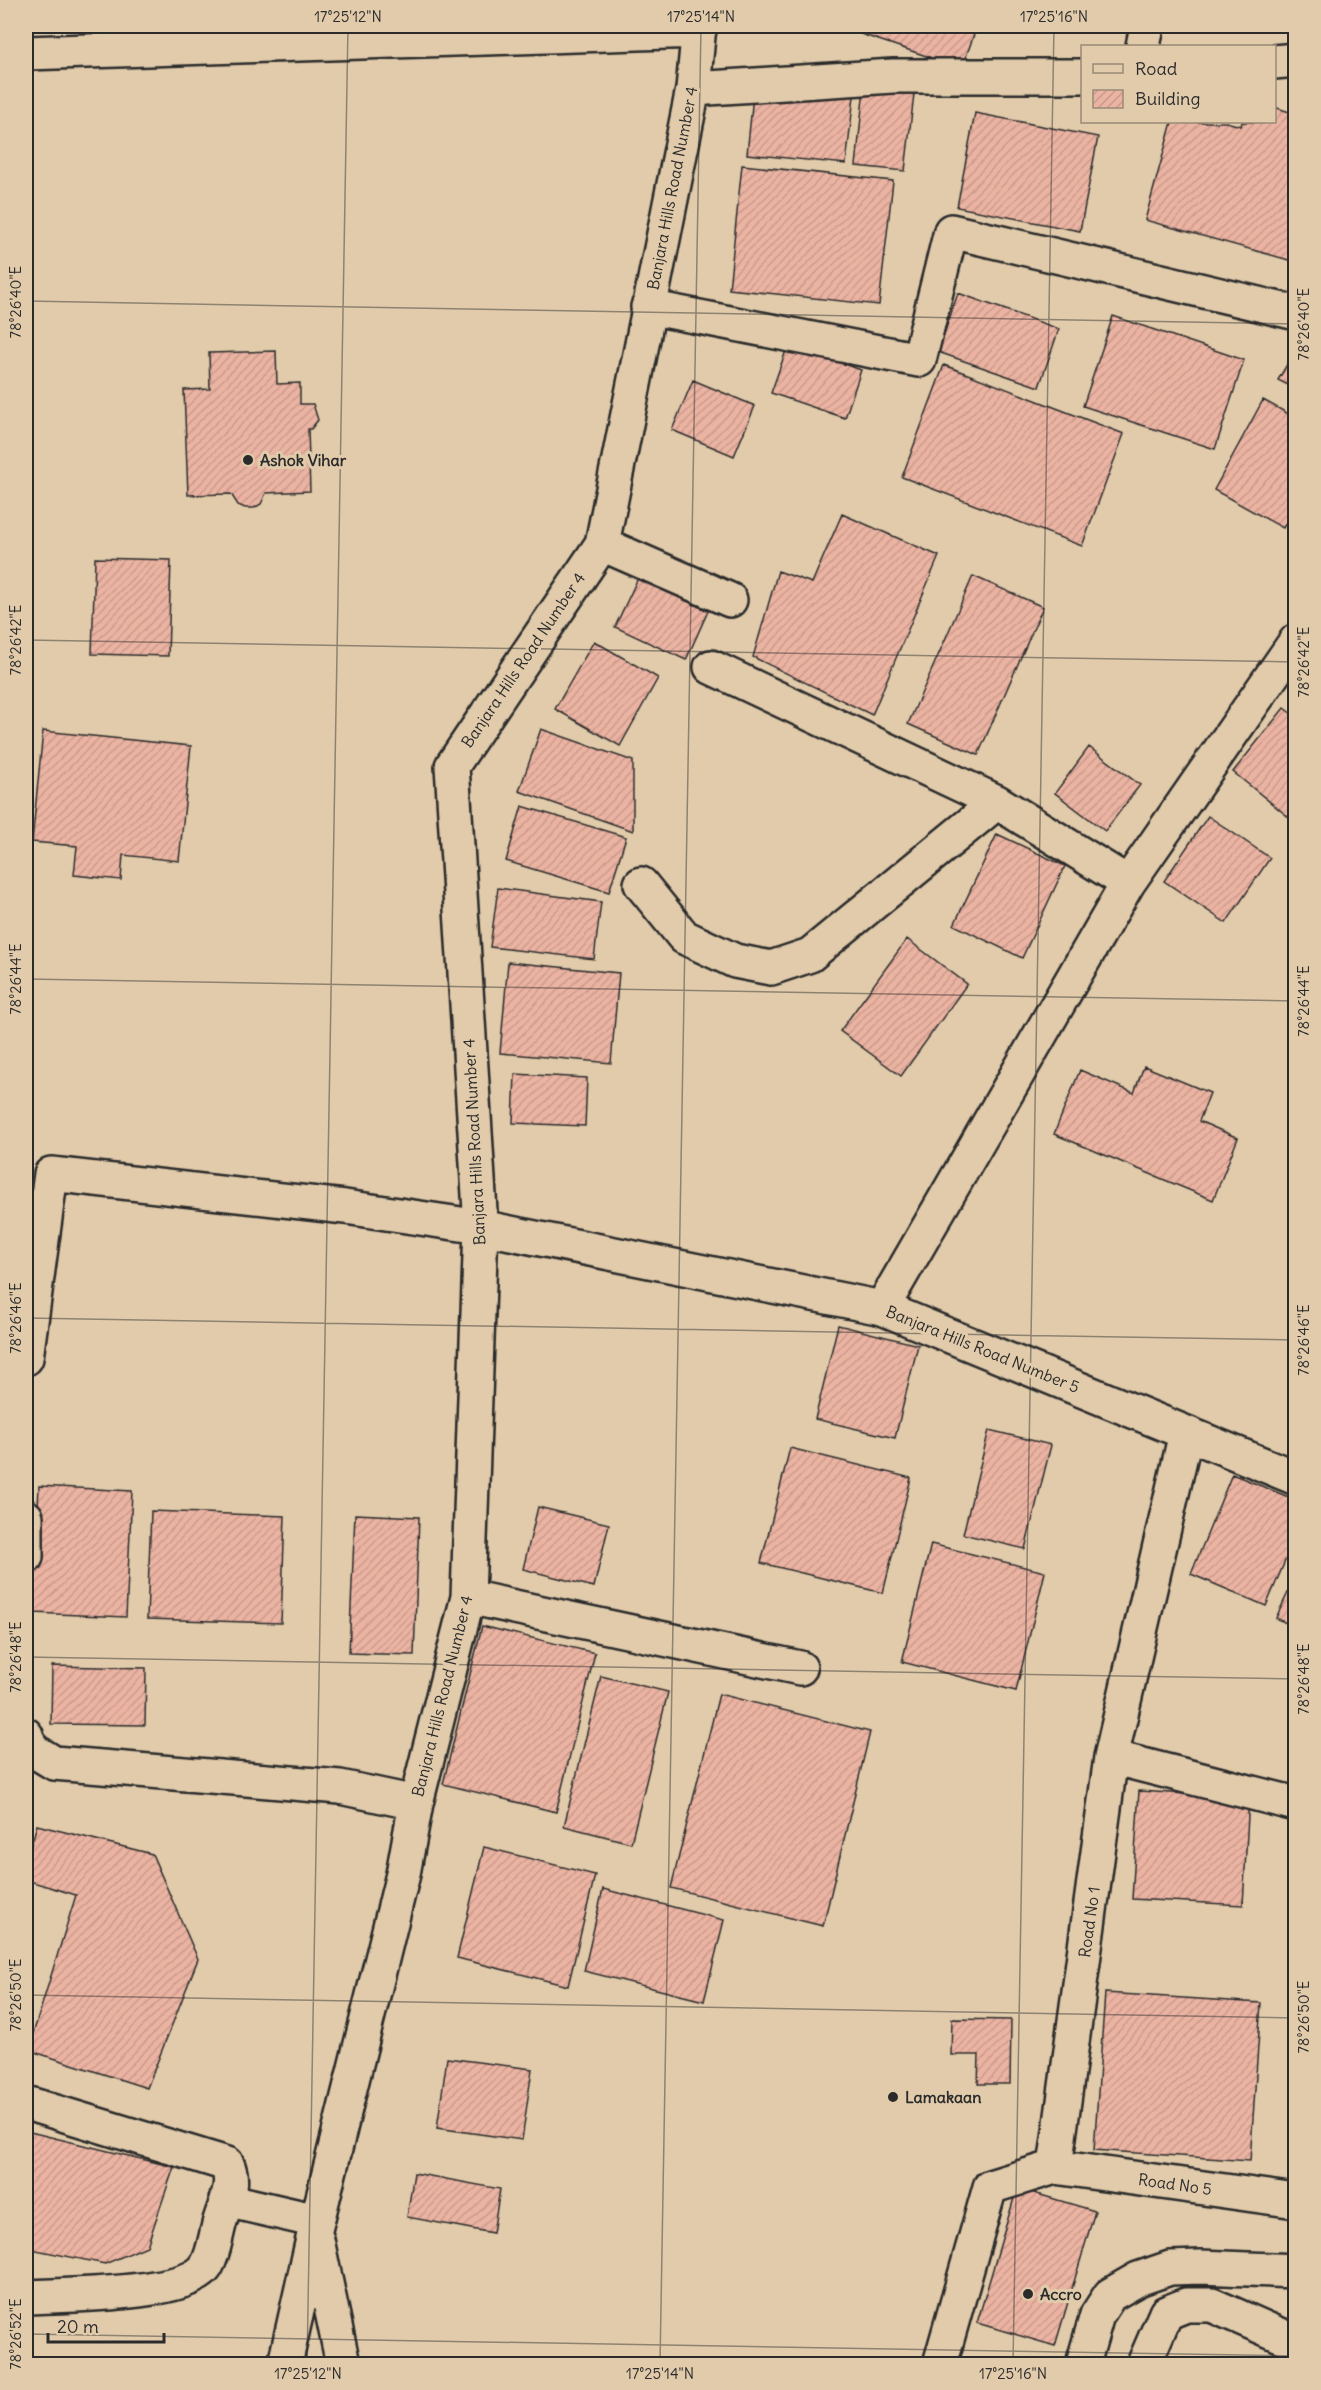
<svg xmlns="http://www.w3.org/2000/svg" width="1321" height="2390" viewBox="0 0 1321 2390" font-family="Delius,sans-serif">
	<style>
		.building { fill: url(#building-hatch); stroke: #2b2b2b; stroke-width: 1.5 }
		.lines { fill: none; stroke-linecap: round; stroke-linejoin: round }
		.minor-casing { stroke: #2b2b2b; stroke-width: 38 }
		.minor { stroke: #e1cbab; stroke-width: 33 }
		.ticks { fill: none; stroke: #2b2b2b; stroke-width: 1.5; stroke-opacity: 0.45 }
		.poi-dot { fill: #2b2b2b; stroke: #e1cbab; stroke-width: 2 }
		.labels { text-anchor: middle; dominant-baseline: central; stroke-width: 6; stroke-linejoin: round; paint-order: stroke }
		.street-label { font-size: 16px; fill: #2b2b2b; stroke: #e1cbab }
		.poi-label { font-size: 16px; font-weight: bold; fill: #2b2b2b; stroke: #e1cbab; text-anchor: start }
		.neatline { fill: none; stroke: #2b2b2b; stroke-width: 2 }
		.ticks-label { font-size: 15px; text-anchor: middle; fill: #2b2b2b }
	</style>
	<defs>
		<pattern id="building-hatch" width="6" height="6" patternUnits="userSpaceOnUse" patternTransform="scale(1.5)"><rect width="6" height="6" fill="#ebb3a2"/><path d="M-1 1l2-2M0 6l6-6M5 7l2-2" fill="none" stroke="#ca9a8c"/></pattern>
	</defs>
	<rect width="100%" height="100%" fill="#e1cbab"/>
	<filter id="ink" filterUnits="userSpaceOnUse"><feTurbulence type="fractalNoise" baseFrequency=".0167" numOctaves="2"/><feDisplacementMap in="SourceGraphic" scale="12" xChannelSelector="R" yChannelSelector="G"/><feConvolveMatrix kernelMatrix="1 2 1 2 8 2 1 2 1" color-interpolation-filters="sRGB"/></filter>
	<g filter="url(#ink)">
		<!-- building -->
		<path class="building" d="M837,26H977L962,68Z
			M754,86L854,96L846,164L747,154Z
			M864,88L914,94L905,171L856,166Z
			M1274,107L1296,114V262L1145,220L1172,122H1226L1241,126L1242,122H1274Z
			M975,113L1098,137L1080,231L957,207Z
			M742,165L893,181L879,305L729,289Z
			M958,293L1059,329L1039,387L938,352Z
			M1113,316L1244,360L1215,449L1083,406Z
			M788,345L861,370L845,418L771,393Z
			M1296,349V389L1278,380Z
			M276,351L277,384L300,383V404H313L318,420L311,429H308L310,491L266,493L261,504L254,508H245L238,505L231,494L188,495L184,390L210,389L209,353Z
			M944,365L1124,434L1082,546L902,477Z
			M693,380L755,406L734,456L672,430Z
			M1263,400L1296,418V506L1283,528L1214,490Z
			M842,514L939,556L872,715L753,657L778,571L812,583Z
			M95,558L171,560L168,656L92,654Z
			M973,576L1043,607L978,755L908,724Z
			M638,578L708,611L686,660L615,627Z
			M594,641L658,678L620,746L555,709Z
			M1284,708L1296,717V823L1233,772Z
			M541,729L633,761V831L519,791Z
			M43,731L191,746L179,861L123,855L121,880L74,875L77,846L32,842Z
			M1089,747L1140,785L1105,831L1055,793Z
			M522,806L626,837L609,892L506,861Z
			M1208,816L1270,858L1226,923L1164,881Z
			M997,834L1065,866L1022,958L954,925Z
			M498,888L601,902L594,959L490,947Z
			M907,939L967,984L901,1076L840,1031Z
			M508,962L619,973L611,1063L500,1053Z
			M1144,1066L1210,1093L1199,1121L1238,1138L1213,1200L1054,1134L1080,1070L1134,1093Z
			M515,1074L587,1078L585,1126L513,1123Z
			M838,1325L918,1345L895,1438L815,1419Z
			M989,1430L1051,1445L1025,1549L963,1534Z
			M790,1448L911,1478L883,1593L761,1563Z
			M1232,1474L1296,1500V1535L1266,1606L1191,1574Z
			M39,1486L132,1491L126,1617L33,1613Z
			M538,1507L609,1524L594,1587L523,1569Z
			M151,1511L285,1516L281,1623L147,1619Z
			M355,1514L419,1517L414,1655L349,1653Z
			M931,1544L1045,1572L1016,1691L902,1662Z
			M1296,1576V1628L1276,1618Z
			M482,1626L595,1653L556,1812L443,1784Z
			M52,1666L146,1668L145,1725L51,1724Z
			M601,1676L668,1692L631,1843L564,1826Z
			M719,1694L870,1732L823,1926L671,1888Z
			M1139,1791L1249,1798L1243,1905L1132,1899Z
			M37,1825L152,1854L198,1959L147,2088L28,2050L76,1895L26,1880V1862Z
			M484,1847L595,1875L568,1986L457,1958Z
			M603,1889L724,1920L704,2001L584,1971Z
			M1105,1993L1261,2003L1250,2161L1094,2150Z
			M952,2019L1011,2020L1010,2084H978L979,2055H951Z
			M447,2058L532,2069L522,2140L437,2128Z
			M26,2131L174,2167L147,2246L105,2264L26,2248Z
			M414,2173L500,2189L493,2233L407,2217Z
			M1017,2188L1095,2211L1055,2346L977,2323Z
			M586,2362L619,2364H586Z"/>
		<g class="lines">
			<!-- minor casing -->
			<g class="minor-casing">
				<path id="minor" d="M1143,46L1147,26
					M26,53L699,31
					M1274,62L1296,60
					M693,89L893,76H1082
					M648,307L919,360L951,231L1292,312
					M602,544L730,600
					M711,667L997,802
					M641,884L684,937L735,961L771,968L810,955L997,802L1128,883
					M882,1308L1128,883L1296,641
					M26,1358L51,1174L345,1207L481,1227L882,1308L1296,1478
					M26,1557V1517
					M468,1597L800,1668
					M26,1735L31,1749L54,1763L340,1787L416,1803
					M1111,1757L1296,1804
					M26,2103L227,2164C236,2183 226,2202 220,2221C216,2234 214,2253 207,2265C190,2296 61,2295 26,2297
					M1055,2167L1296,2201
					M226,2200L317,2221
					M317,2240L343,2364
					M285,2364L315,2230L403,1874L416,1803L468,1597L481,1227L452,766L602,544L693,89L699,26
					M940,2364L990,2187L1055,2167L1111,1757L1186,1433
					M1083,2364L1097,2315L1110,2295L1138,2279L1170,2268L1200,2267L1296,2271
					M1144,2364L1166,2313L1186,2305H1212L1296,2342"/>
			</g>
			<!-- minor -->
			<use href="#minor" class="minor"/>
		</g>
	</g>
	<!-- ticks -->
	<path class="ticks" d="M26,301L1296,324M26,640L1296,662M26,979L1296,1001M26,1318L1296,1340M26,1657L1296,1679M26,1995L1296,2018M26,2334L1296,2356M307,2364L348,26M660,2364L701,26M1013,2364L1054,26"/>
	<!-- markers -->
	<g class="poi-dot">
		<circle cx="248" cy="460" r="6"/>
		<circle cx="893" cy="2097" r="6"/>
		<circle cx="1028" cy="2294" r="6"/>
	</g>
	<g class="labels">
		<!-- street labels -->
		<g class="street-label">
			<text transform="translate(672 188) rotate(-79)">Banjara Hills Road Number 4</text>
			<text transform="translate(523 660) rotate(-56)">Banjara Hills Road Number 4</text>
			<text transform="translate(474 1142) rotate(-93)">Banjara Hills Road Number 4</text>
			<text transform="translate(983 1349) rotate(22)">Banjara Hills Road Number 5</text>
			<text transform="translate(442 1696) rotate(-76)">Banjara Hills Road Number 4</text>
			<text transform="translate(1089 1922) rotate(-82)">Road No 1</text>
			<text transform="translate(1175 2184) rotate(8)">Road No 5</text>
		</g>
		<!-- poi labels -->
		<g class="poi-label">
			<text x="260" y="460">Ashok Vihar</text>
			<text x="905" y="2097">Lamakaan</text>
			<text x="1040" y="2294">Accro</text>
		</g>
	</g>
	<!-- margin -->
	<rect width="1321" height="2390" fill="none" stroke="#e1cbab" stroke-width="66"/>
	<!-- legend -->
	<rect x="1081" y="45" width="195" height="78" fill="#e1cbab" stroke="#988b78" stroke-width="1.5"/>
	<rect x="1093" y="64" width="30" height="9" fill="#e1cbab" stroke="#988b78" stroke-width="1.5"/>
	<text x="1135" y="75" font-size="18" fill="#2b2b2b">Road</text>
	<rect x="1093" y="90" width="30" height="18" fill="url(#building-hatch)" stroke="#988b78" stroke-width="1.5"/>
	<text x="1135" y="105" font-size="18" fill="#2b2b2b">Building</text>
	<!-- scale -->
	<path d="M48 2333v9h116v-9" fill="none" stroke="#2b2b2b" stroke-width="3"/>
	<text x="57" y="2333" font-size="18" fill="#2b2b2b" stroke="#e1cbab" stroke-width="4.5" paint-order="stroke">20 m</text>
	<rect x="33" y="33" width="1255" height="2324" class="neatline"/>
	<g class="ticks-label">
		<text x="348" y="22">17°25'12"N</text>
		<text x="701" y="22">17°25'14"N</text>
		<text x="1054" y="22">17°25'16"N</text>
		<text transform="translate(16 302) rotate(-90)" y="5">78°26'40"E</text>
		<text transform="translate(1304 324) rotate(-90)" y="5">78°26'40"E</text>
		<text transform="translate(16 640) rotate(-90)" y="5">78°26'42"E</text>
		<text transform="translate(1304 662) rotate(-90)" y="5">78°26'42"E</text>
		<text transform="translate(16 979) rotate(-90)" y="5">78°26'44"E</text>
		<text transform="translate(1304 1001) rotate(-90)" y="5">78°26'44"E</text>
		<text transform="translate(16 1318) rotate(-90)" y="5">78°26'46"E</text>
		<text transform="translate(1304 1340) rotate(-90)" y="5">78°26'46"E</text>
		<text transform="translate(16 1657) rotate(-90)" y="5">78°26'48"E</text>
		<text transform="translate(1304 1679) rotate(-90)" y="5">78°26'48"E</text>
		<text transform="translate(16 1995) rotate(-90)" y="5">78°26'50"E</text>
		<text transform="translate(1304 2017) rotate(-90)" y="5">78°26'50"E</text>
		<text transform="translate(16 2334) rotate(-90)" y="5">78°26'52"E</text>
		<text x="308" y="2379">17°25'12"N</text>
		<text x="660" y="2379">17°25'14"N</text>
		<text x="1013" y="2379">17°25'16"N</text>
	</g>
</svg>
